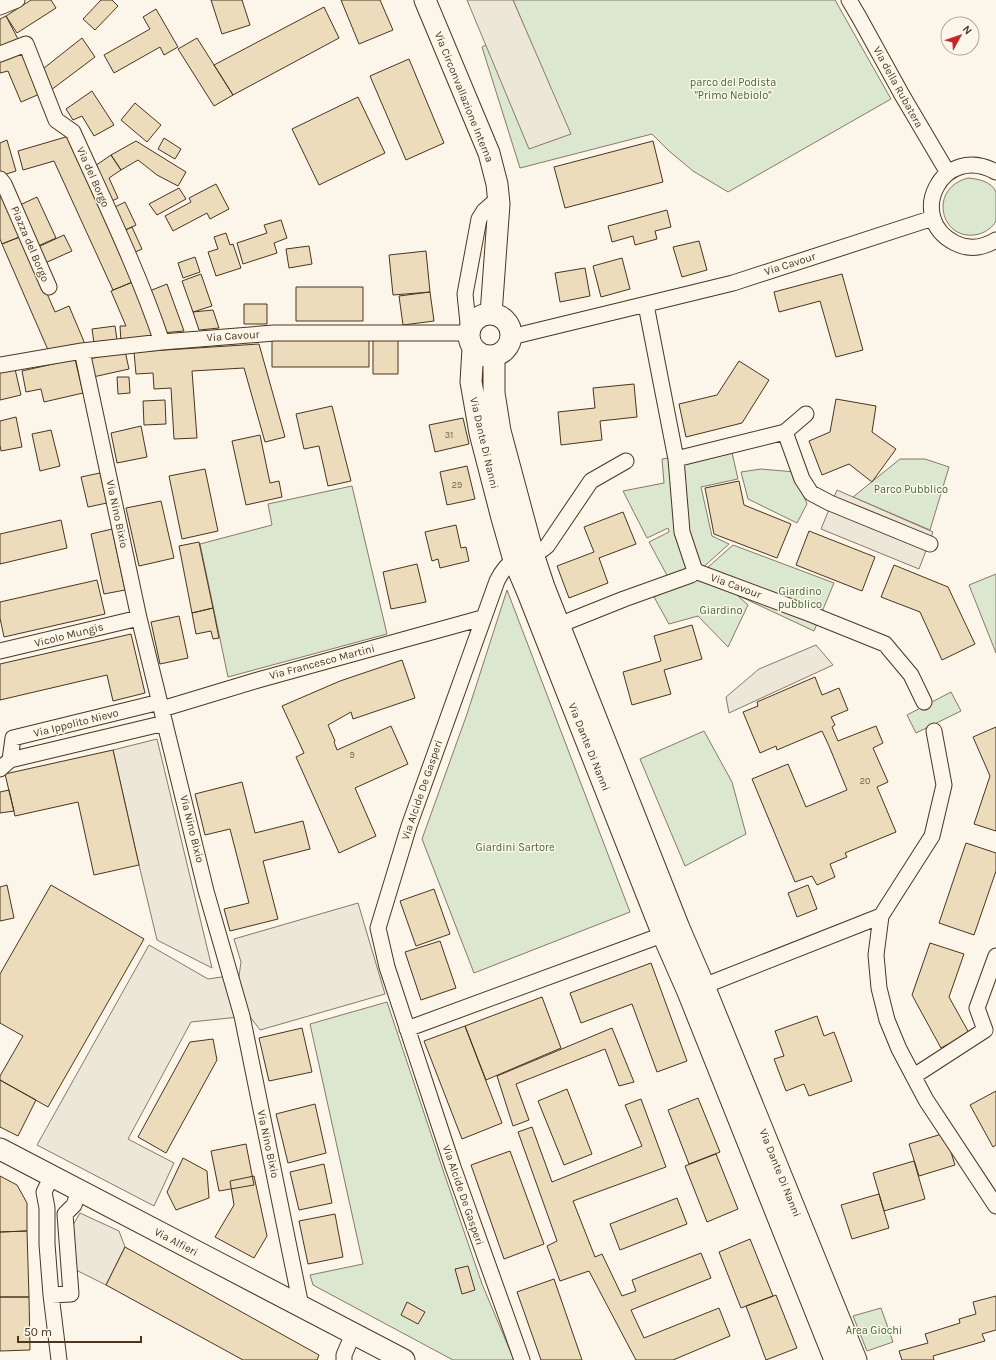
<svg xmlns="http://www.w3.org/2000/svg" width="996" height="1360" viewBox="0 0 996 1360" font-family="Karla,sans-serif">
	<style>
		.green { fill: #dce7d0; stroke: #887966 }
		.parking { fill: #ede7d9; stroke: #887966 }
		.building { fill: #ecdcbc; stroke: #4a3520 }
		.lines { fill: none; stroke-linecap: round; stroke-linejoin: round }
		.street-casing { stroke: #4a3520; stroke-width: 17 }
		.secondary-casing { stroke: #4a3520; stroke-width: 23 }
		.street { stroke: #fbf6e9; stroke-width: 15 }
		.secondary { stroke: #fbf6e9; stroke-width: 21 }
		.labels { text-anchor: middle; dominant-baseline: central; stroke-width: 3; stroke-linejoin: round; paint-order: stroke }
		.number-label { font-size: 9px; fill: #725f47 }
		.park-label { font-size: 11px; fill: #436837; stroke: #fbf6e9 }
		.street-label { font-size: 11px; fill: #4a3520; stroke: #fbf6e9 }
	</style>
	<rect width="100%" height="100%" fill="#fbf6e9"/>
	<!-- green -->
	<path class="green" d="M513,0H835L891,99L728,192L693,171L669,151L652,134L520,168L482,47L524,26Z
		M968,178C978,179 991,181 996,192C996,197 996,214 996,221C993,227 986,232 979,234C942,244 926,189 968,178Z
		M731,448L738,479L701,487L712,536L729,544L689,580L697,577L733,545L834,583L814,631L737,595L748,605L728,647L698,616L669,624L654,597L688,581L669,579L649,542L669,532L668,528L647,538L623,491L664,483L662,459Z
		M900,459H925L949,467L930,530L853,497Z
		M761,469L795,472L807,504L797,523L748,499L741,472Z
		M352,486L387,634L228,677L200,544L272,525L268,504Z
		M996,574V653L969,585Z
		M507,590L630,912L474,973L422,839L467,714Z
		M951,692L961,711L916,733L907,715Z
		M704,731L732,782L746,834L685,866L640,759Z
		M387,1002L443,1170L482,1284L514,1360H453L313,1285L310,1275L363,1264L310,1024Z
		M881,1308L893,1342L867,1351L853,1316Z"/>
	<!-- parking -->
	<path class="parking" d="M467,0H513L571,134L529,149Z
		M837,490L933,532L919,569L821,529Z
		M816,645L833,665L729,713L726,697L759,669Z
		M157,739L212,968L157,940L139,865L113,750Z
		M358,903L385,994L260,1030L236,998L241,962L234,939Z
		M149,945L208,979L228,976L239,1017L191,1022L128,1139L174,1163L154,1206L37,1145Z
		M80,1213L119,1231L125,1247L106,1285L76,1270L73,1225Z"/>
	<!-- building -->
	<path class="building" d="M31,0H51L56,8L17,33L6,16Z
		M101,0H112L118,6L95,30L83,19Z
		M211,0H242L250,25L222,34Z
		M341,0H380L393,30L359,44Z
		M324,7L339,38L233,95L214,65Z
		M156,9L178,47L164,55L160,47L114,73L104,55L150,29L143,17Z
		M6,16L18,39L0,48V19Z
		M82,38L95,57L47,93L39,72Z
		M197,38L233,95L214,106L178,49Z
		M24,48L42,93L21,102L8,71L0,73V57Z
		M409,59L444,143L406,160L370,76Z
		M92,91L114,125L94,136L82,116L73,120L66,109Z
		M358,97L385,153L319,185L292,129Z
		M135,103L161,125L147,142L121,120Z
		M69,136L135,281L113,290L54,161L23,170L18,151Z
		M164,138L181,149L175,159L158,149Z
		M7,140L16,171L0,176V143Z
		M136,141L186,172L178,186L157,175L138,160L121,170L111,155Z
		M653,141L663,182L565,208L554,167Z
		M111,155L121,170L109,178L118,198L108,203L92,168Z
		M216,184L229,209L210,219L207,213L173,231L165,216L191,202L189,198Z
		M0,185L22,236L2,244L0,239Z
		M179,188L186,199L157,215L149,204Z
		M37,197L56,238L38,246L20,205Z
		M125,202L136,225L121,232L111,209Z
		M667,210L671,227L655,231L657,239L635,245L633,236L612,242L608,226Z
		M281,220L287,238L274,243L277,253L243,264L237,243L267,233L264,225Z
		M132,227L142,249L131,254L121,232Z
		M226,233L230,245L233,244L241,268L216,276L208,252L218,249L214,237Z
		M64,235L72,251L45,263L38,247Z
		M22,236L55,312L69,306L85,344L48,350L2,244Z
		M699,241L707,270L682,277L673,247Z
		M309,246L312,264L289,268L286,249Z
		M426,251L430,292L393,295L389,255Z
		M195,257L200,272L183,278L178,263Z
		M622,258L630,289L601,297L593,266Z
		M585,268L590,296L560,302L555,273Z
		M201,274L212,306L193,312L182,281Z
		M842,274L863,350L836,357L820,301L779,312L774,292Z
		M135,281L158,334L121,342L120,326H126L111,291Z
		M167,284L184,331L161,333L147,292Z
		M296,287H363V321H296Z
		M430,292L434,321L403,325L399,296Z
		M244,304H267V324H244Z
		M213,310L219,328L199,330L193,312Z
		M115,326L117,340L94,343L92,329Z
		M373,339H398V374H373Z
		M272,340H369V367H272Z
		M259,344L285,437L265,442L244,368L192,371L197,438L174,439L171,388L154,389L153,373L136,374L134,352Z
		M125,351L129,369L93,377L89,359Z
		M75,359L83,393L44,402L41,389L26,392L22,371Z
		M739,361L769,380L742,423L686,437L679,404L717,395Z
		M15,369L21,395L0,400V372Z
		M117,377H129L130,393L118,394Z
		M634,384L637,417L600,421L602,440L561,445L558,412L595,408L593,388Z
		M836,399L876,406L872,432L896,449L872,482L849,464L822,475L809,441L830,432Z
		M165,400L166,424L144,425L143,401Z
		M332,406L351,481L328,486L319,446L304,449L296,414Z
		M16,417L22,447L1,451L0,445V421Z
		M463,418L469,444L435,452L429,425Z
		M141,426L147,457L117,463L111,433Z
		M51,430L60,466L40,471L32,434Z
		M260,435L270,483L279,481L282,497L246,505L232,441Z
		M467,466L475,499L447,505L440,472Z
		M205,469L218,531L182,539L169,476Z
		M100,473L107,503L88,507L81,477Z
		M739,481L744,505L791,524L777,558L714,534L705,488Z
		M161,501L174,558L139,566L126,508Z
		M623,512L636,544L599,558L608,583L569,598L557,566L594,552L584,527Z
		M61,520L67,548L0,564V534Z
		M456,525L461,548L466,547L469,561L440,568L438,559L432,561L425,532Z
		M112,529L125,590L104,594L91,534Z
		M809,531L875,557L862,591L796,565Z
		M199,542L213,608L192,613L179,546Z
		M417,564L426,602L391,609L383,572Z
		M894,565L948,587L975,644L942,660L920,612L881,597Z
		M97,580L105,614L4,637L0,618V602Z
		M213,608L219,638L213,639L211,631L196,634L192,613Z
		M179,616L188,658L160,664L151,622Z
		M692,625L702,659L664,670L671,694L632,705L623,672L661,661L654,636Z
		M131,634L145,693L113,701L107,675L0,700V664Z
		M402,660L415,698L353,719L351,712L328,725L335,741L334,742L337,750L391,726L408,764L355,788L376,836L339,853L296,757L304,753L282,706L340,681Z
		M815,677L822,695L839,688L848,710L831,717L835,725L832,727L838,741L876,726L883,743L873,748L888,782L877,787L896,832L845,853L847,857L830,864L835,877L817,885L812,876L795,882L752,779L788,764L806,807L847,790L829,746L822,731L777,750L776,746L760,753L743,712L758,706L757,702Z
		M996,727V831L974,824L990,776L973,737Z
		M113,750L139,865L94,875L78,802L15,816L5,774Z
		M242,782L255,833L303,821L310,849L263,861L278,919L230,931L224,909L249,903L230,829L205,835L195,794Z
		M9,790L14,811L0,813V792Z
		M966,843L996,853V871L974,935L939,923Z
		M7,885L14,918L0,921V887Z
		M51,885L144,939L48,1107L0,1080V1076L23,1036L0,1023V974Z
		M808,885L817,909L797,917L788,893Z
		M434,889L450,934L416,946L400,901Z
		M440,941L456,988L421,1000L405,952Z
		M930,943L964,954L949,997L969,1033L941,1048L912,995Z
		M651,963L687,1061L657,1072L632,1004L581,1023L570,993Z
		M542,997L561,1048L486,1080L465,1026Z
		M817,1016L824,1036L834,1032L852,1081L809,1096L804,1084L786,1091L774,1059L784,1056L775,1031Z
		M465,1026L502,1123L462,1139L424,1041Z
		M302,1028L312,1072L269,1081L259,1038Z
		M612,1028L634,1082L619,1086L605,1049L516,1084L529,1120L513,1126L497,1076Z
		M213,1039L217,1060L166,1153L138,1137L190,1042Z
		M0,1080L36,1100L18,1136L0,1127Z
		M567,1089L592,1154L564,1165L538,1101Z
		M996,1091V1145L993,1147L970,1105Z
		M698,1098L720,1152L689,1164L668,1110Z
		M641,1099L666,1167L573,1201L595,1257L602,1254L622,1296L636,1291L632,1280L701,1253L711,1278L631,1310L644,1338L719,1308L730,1336L673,1360H636L589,1271L560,1281L547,1246L557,1241L518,1132L532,1127L552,1182L642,1146L625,1105Z
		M315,1104L326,1153L288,1163L276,1114Z
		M945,1133L955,1165L919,1176L909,1144Z
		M246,1144L254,1185L219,1191L211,1151Z
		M510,1151L544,1244L504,1259L471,1165Z
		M716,1154L738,1209L707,1222L685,1166Z
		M183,1158L207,1171L209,1198L176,1210L167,1192Z
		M914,1161L925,1199L884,1211L873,1173Z
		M324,1164L332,1203L299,1210L290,1172Z
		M0,1176L17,1185L27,1203V1231L0,1232Z
		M254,1176L267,1236L254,1258L215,1237L234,1205L230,1181Z
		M879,1194L889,1228L852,1239L841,1205Z
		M677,1198L687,1224L620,1250L610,1224Z
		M335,1214L343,1257L308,1264L299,1221Z
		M27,1231L29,1297H0V1232Z
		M750,1239L773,1296L741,1308L719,1252Z
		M125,1247L319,1355L317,1360H243L106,1285Z
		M468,1266L475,1290L462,1294L455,1269Z
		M554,1279L582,1360H541L517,1292Z
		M776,1295L797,1348L766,1360L746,1306Z
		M996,1296V1330L982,1334L985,1341L933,1356L934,1360H902L899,1351L928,1343L925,1334L960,1323L959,1319L976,1314L973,1302Z
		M0,1297H29L30,1350L0,1351Z
		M407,1302L425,1312L418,1324L401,1315Z"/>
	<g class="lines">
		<!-- street casing -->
		<g class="street-casing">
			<path id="street" d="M849,0L859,17L902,95L948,173
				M0,7L17,0
				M0,54L26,44L56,120L73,132C104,201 138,270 162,342
				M996,172C942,142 905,218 955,243C969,250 983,248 996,240
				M0,179L4,184L49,287
				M646,305L676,459L682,532L695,571L813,615L885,644L911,675L924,702
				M511,337L733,283L933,218
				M82,351L139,618L206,891L242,1016L301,1306
				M0,365L82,351L162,342L274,333H469L465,294L479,219L484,211L499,198
				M785,432L802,479L811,493L830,503L930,544
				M676,459L785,432L806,414
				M559,625L624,599L691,575
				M0,651L139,618
				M162,709L258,680L482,618
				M934,731L944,785L932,836L881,916L876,955L879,988L887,1020L899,1049L926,1100L996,1206
				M10,760L13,738L160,702
				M0,769L10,760L165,723
				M696,989L881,916
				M407,1029L673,931
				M914,1076L985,1030L977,1008L996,956
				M52,1176L44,1192L47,1208V1244L51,1295L59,1360
				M51,1295L71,1294L65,1214L74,1205L79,1191
				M344,1360V1355L353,1334
				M522,1360L453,1167L387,967L378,928L409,826L497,581C501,573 507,564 515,560C527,554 538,555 547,546L591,481L626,461"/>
		</g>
		<!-- secondary casing -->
		<g class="secondary-casing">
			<path id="secondary" d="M425,0L489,153L497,184L499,204L491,314
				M469 335a21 21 0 1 1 42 0a21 21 0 1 1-42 0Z
				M473,348L471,382L480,433L502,518L514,560L528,593L663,935L688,992L835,1360
				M494,356V393L500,431L533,554L544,587L679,928L704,986L856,1360
				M0,1149L404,1360"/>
		</g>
		<!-- street -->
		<use href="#street" class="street"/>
		<!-- secondary -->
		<use href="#secondary" class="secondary"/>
	</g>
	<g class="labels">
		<!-- number labels -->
		<g class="number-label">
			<text x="449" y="435">31</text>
			<text x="457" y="485">29</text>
			<text x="352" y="755">9</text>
			<text x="865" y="781">20</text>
		</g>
		<!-- park labels -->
		<g class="park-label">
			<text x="733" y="82">parco del Podista<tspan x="733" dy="13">"Primo Nebiolo"</tspan></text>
			<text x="911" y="489">Parco Pubblico</text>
			<text x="800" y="591">Giardino<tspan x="800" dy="13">pubblico</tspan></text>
			<text x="721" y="610">Giardino</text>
			<text x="515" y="847">Giardini Sartore</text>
			<text x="874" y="1330">Area Giochi</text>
		</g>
		<!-- street labels -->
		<g class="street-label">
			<text transform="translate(898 87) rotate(61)">Via della Rubatera</text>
			<text transform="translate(464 97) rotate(68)">Via Circonvallazione Interna</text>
			<text transform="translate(93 177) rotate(66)">Via del Borgo</text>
			<text transform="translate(30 244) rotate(67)">Piazza del Borgo</text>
			<text transform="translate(790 264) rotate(-18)">Via Cavour</text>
			<text transform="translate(233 336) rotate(-4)">Via Cavour</text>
			<text transform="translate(484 443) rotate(77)">Via Dante Di Nanni</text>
			<text transform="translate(117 514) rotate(78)">Via Nino Bixio</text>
			<text transform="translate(736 586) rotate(20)">Via Cavour</text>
			<text transform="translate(69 635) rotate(-14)">Vicolo Mungis</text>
			<text transform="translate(322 662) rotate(-15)">Via Francesco Martini</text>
			<text transform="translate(76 723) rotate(-14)">Via Ippolito Nievo</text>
			<text transform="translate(589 747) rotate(68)">Via Dante Di Nanni</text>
			<text transform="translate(422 790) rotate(-71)">Via Alcide De Gasperi</text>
			<text transform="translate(192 829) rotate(76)">Via Nino Bixio</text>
			<text transform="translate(268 1144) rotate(78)">Via Nino Bixio</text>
			<text transform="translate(780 1173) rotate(68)">Via Dante Di Nanni</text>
			<text transform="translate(463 1195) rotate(71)">Via Alcide De Gasperi</text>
			<text transform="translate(176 1242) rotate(28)">Via Alfieri</text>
		</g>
	</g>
	<!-- north arrow -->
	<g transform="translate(960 36) rotate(50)"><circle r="19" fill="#fbf6e9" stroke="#b4a999"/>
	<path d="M0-3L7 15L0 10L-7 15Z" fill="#c62828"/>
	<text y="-6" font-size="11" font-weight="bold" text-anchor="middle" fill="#4a3520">N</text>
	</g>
	<!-- scale -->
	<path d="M18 1336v6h123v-6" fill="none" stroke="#4a3520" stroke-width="2"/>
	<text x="24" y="1336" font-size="12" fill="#4a3520" stroke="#fbf6e9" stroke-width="3" paint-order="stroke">50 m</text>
</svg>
